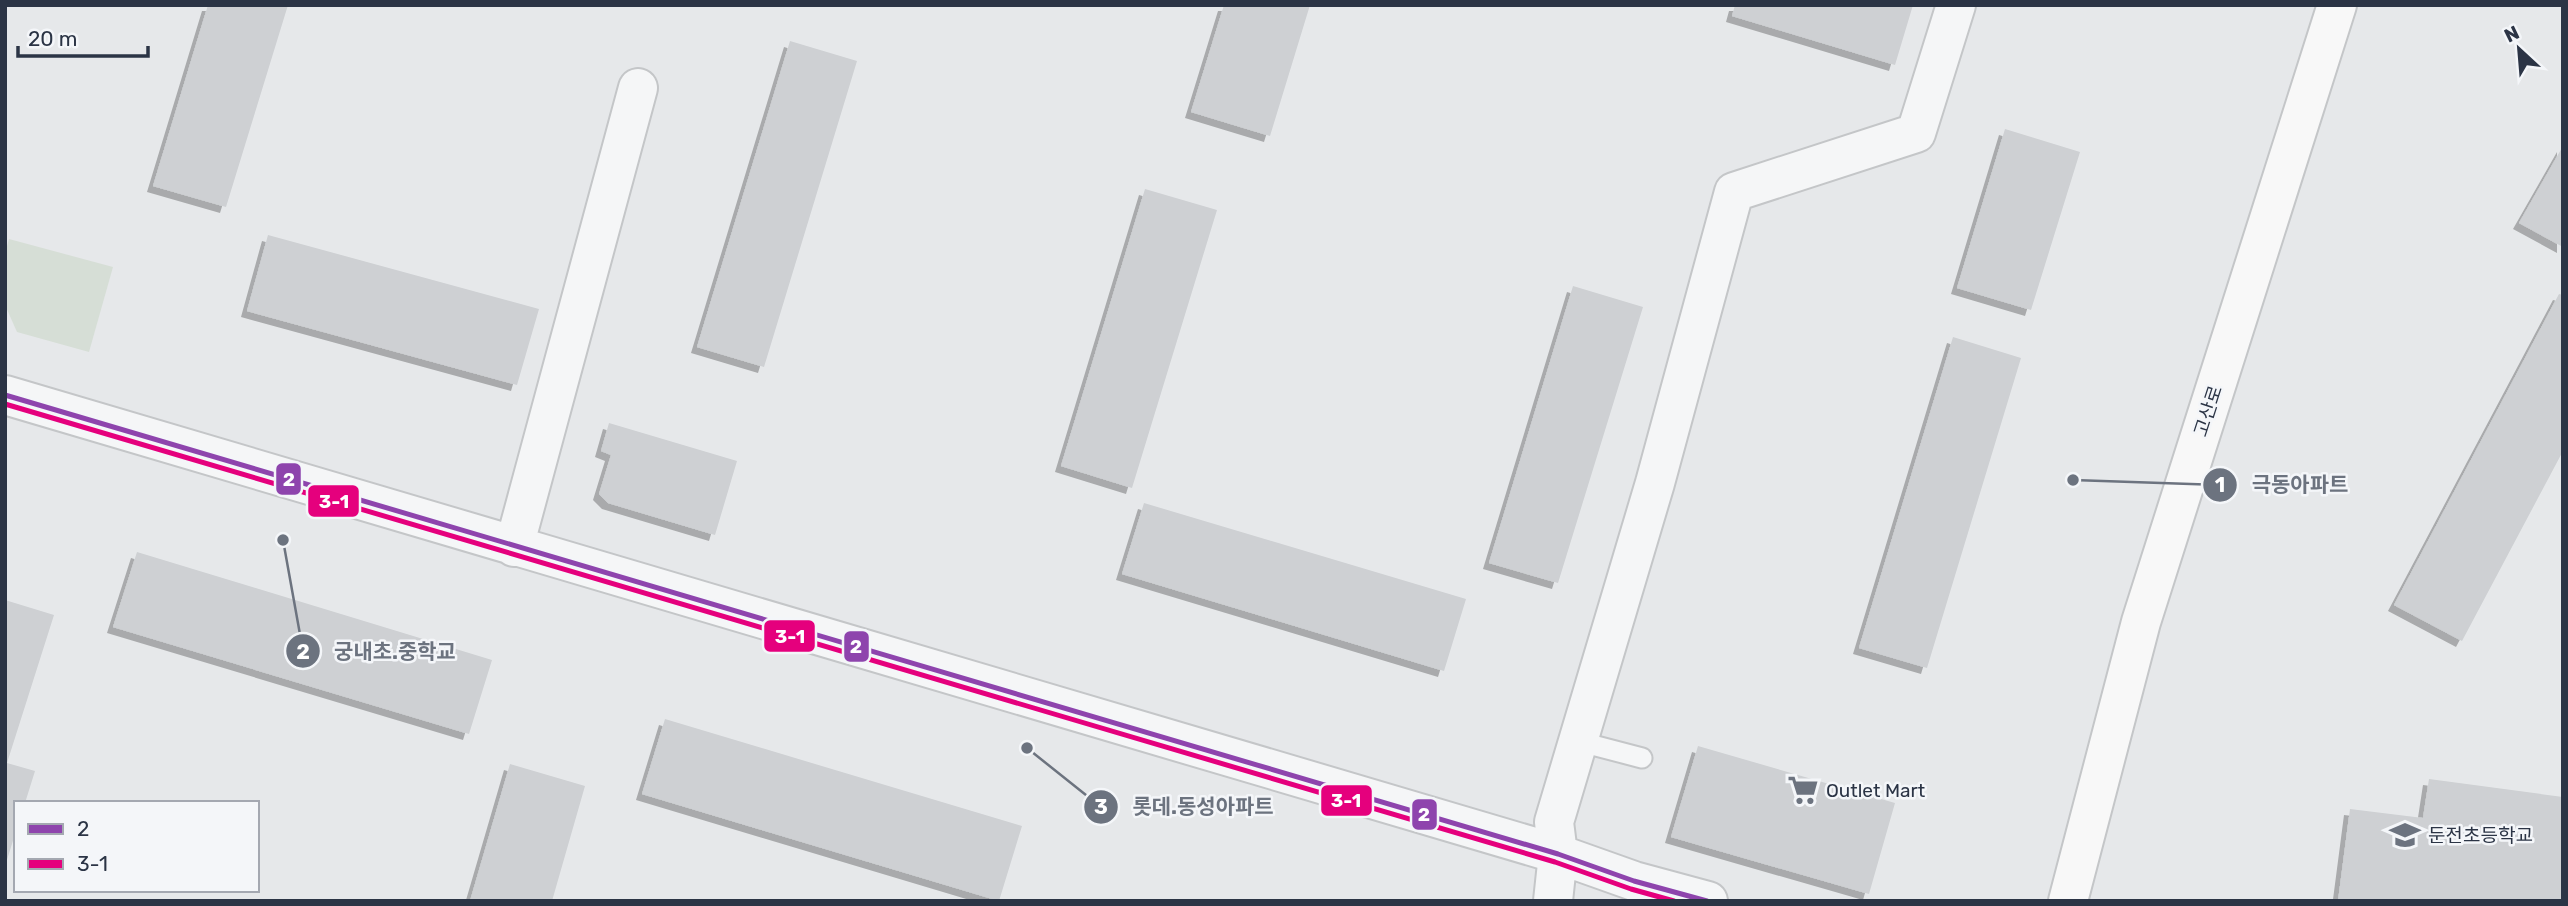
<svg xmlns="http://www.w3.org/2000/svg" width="2568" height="906" viewBox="0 0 2568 906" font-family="Rubik,'Noto Sans KR',sans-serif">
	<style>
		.green { fill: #d6ded6 }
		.building { fill: #ced0d3; filter: url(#shadow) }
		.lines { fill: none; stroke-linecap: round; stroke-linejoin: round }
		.lane-casing { stroke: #c4c6c8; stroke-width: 23 }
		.street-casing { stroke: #c4c6c8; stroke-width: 42 }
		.secondary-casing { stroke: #c4c6c8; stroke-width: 42 }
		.lane { stroke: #f5f6f7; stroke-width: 19 }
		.street { stroke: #f5f6f7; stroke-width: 38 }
		.secondary { stroke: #f8f8f8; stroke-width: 38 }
		.bus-1-casing { stroke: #f4f6f9; stroke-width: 10 }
		.bus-2-casing { stroke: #f4f6f9; stroke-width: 10 }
		.bus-1 { stroke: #8e44ad; stroke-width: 5 }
		.bus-2 { stroke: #e5007d; stroke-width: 5 }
		.labels { text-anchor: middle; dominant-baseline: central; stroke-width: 5; stroke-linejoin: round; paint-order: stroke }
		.street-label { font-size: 19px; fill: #2b3445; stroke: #f4f6f9 }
		.poi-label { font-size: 19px; fill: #2b3445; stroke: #f4f6f9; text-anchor: start }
		.leader { fill: none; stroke: #6c737f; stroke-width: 2.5 }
		.callout-dot { fill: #6c737f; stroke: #f4f6f9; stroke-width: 2.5 }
		.mark-label { font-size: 21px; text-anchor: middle; font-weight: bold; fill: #fff }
		.callout-label { font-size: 21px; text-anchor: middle; font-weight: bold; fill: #6c737f; stroke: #f4f6f9; stroke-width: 5; stroke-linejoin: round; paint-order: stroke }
		.line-badge { stroke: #f4f6f9; stroke-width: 2.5 }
		.badge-label { font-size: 19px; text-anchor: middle; font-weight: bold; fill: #fff }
	</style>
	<defs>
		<filter id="shadow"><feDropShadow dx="-6" dy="6" stdDeviation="0" flood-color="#0004"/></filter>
	</defs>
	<rect width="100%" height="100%" fill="#e6e8ea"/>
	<!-- green -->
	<path class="green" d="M9,239L113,267L89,352L17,332L5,305V253Z"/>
	<!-- building -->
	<path class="building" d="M208,5H288L226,207L153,186Z
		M1224,5H1310L1270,136L1191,112Z
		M1735,5H1913L1895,65L1732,16Z
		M790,41L857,61L764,367L697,347Z
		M2005,129L2080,152L2031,310L1957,288Z
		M2563,146V247L2519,223Z
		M1145,189L1217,210L1132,488L1061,466Z
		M268,235L539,309L517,385L247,311Z
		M1573,286L1643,307L1558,583L1489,563Z
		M2559,294L2563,295V451L2462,641L2394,605Z
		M1953,337L2021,358L1927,668L1859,648Z
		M609,423L737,461L715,535L608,503L599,494L611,455L601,451Z
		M1144,503L1466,599L1444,671L1122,574Z
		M137,552L492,660L469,734L113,627Z
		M5,600L54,615L7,763L35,771L25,803H16V831L6,863Z
		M665,719L1022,826L999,901L642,794Z
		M1698,746L1895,803L1869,894L1671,837Z
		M510,764L585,786L552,901H470Z
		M2429,779L2563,797V901H2338L2350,809L2423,818Z"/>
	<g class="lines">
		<!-- lane casing -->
		<g class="lane-casing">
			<path id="lane" d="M1577,741L1642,758"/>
		</g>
		<!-- street casing -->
		<g class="street-casing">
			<path id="street" d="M5,395L1558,854L1634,881L1708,901
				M514,547L638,88
				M1553,901L1558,854L1554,822L1655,483L1734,192L1916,133L1956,5"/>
		</g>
		<!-- secondary casing -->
		<g class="secondary-casing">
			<path id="secondary" d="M2068,901L2141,622L2337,5"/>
		</g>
		<!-- lane -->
		<use href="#lane" class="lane"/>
		<!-- street -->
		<use href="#street" class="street"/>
		<!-- secondary -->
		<use href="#secondary" class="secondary"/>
		<!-- bus-1 casing -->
		<g class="bus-1-casing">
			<path id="bus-1" d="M5,395L1558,854L1634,881L1707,901"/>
		</g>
		<!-- bus-2 casing -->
		<g class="bus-2-casing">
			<path id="bus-2" d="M5,404L1555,862L1631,889L1674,901"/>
		</g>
		<!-- bus-1 -->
		<use href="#bus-1" class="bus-1"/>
		<!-- bus-2 -->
		<use href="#bus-2" class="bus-2"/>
	</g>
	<!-- icons -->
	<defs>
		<g id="supermarket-bare" transform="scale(2.415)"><path d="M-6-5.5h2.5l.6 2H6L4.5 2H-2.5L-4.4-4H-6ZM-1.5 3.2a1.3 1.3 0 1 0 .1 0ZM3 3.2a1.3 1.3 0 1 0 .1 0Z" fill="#6c737f" stroke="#f4f6f9" stroke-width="2.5" paint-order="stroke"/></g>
		<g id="school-bare" transform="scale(2.415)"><path d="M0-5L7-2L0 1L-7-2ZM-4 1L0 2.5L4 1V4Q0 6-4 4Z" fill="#6c737f" stroke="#f4f6f9" stroke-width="2.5" paint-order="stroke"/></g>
	</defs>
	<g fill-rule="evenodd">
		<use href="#supermarket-bare" x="1803" y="790"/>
		<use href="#school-bare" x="2405" y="835"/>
	</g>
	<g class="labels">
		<!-- street labels -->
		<g class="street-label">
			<text transform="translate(2208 411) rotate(-72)">고산로</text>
		</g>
		<!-- poi labels -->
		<g class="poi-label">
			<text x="1826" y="790">Outlet Mart</text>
			<text x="2428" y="835">둔전초등학교</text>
		</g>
	</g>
	<!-- callouts -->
	<path class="leader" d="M2073 480L2220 485M283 540L303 651M1027 748L1101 807"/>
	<g class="callout-dot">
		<circle cx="2073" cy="480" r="7"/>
		<circle cx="283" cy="540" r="7"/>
		<circle cx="1027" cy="748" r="7"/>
		<circle cx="2220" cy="485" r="18"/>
		<circle cx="303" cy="651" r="18"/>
		<circle cx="1101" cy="807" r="18"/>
	</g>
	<g class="mark-label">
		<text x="2220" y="492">1</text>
		<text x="303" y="659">2</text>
		<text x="1101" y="814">3</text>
	</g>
	<g class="callout-label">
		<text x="2300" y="492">극동아파트</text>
		<text x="395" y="659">궁내초.중학교</text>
		<text x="1203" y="814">롯데.동성아파트</text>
	</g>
	<g class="line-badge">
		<rect x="275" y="462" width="27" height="34" rx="7" fill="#8e44ad"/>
		<rect x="307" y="484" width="53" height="34" rx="7" fill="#e5007d"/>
		<rect x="763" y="619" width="53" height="34" rx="7" fill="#e5007d"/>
		<rect x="843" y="630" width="27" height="33" rx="7" fill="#8e44ad"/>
		<rect x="1320" y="784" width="53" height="33" rx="7" fill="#e5007d"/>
		<rect x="1411" y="798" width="27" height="33" rx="7" fill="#8e44ad"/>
	</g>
	<g class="badge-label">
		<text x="289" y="486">2</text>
		<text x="334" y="508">3-1</text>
		<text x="790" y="643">3-1</text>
		<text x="856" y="653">2</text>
		<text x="1346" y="807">3-1</text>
		<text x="1424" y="821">2</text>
	</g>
	<!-- border -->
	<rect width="2568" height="906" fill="none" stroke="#2b3445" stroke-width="14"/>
	<!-- legend -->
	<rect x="14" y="801" width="245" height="91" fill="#f4f6f9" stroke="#a4a8b1" stroke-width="2"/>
	<rect x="28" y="824" width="35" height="10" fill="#8e44ad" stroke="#a4a8b1" stroke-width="2"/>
	<text x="77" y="836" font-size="21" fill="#2b3445">2</text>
	<rect x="28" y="859" width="35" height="10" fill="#e5007d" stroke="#a4a8b1" stroke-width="2"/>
	<text x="77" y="871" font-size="21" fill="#2b3445">3-1</text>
	<!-- north arrow -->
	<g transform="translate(2519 49) rotate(334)" stroke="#f4f6f9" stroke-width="5" paint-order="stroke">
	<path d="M0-5L12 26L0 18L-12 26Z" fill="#2b3445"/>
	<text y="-10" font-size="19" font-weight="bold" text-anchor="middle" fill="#2b3445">N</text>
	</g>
	<!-- scale -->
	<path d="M18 46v10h130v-10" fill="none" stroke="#2b3445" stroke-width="3.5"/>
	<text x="28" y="46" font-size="21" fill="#2b3445" stroke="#f4f6f9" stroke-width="5" paint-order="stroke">20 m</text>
</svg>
